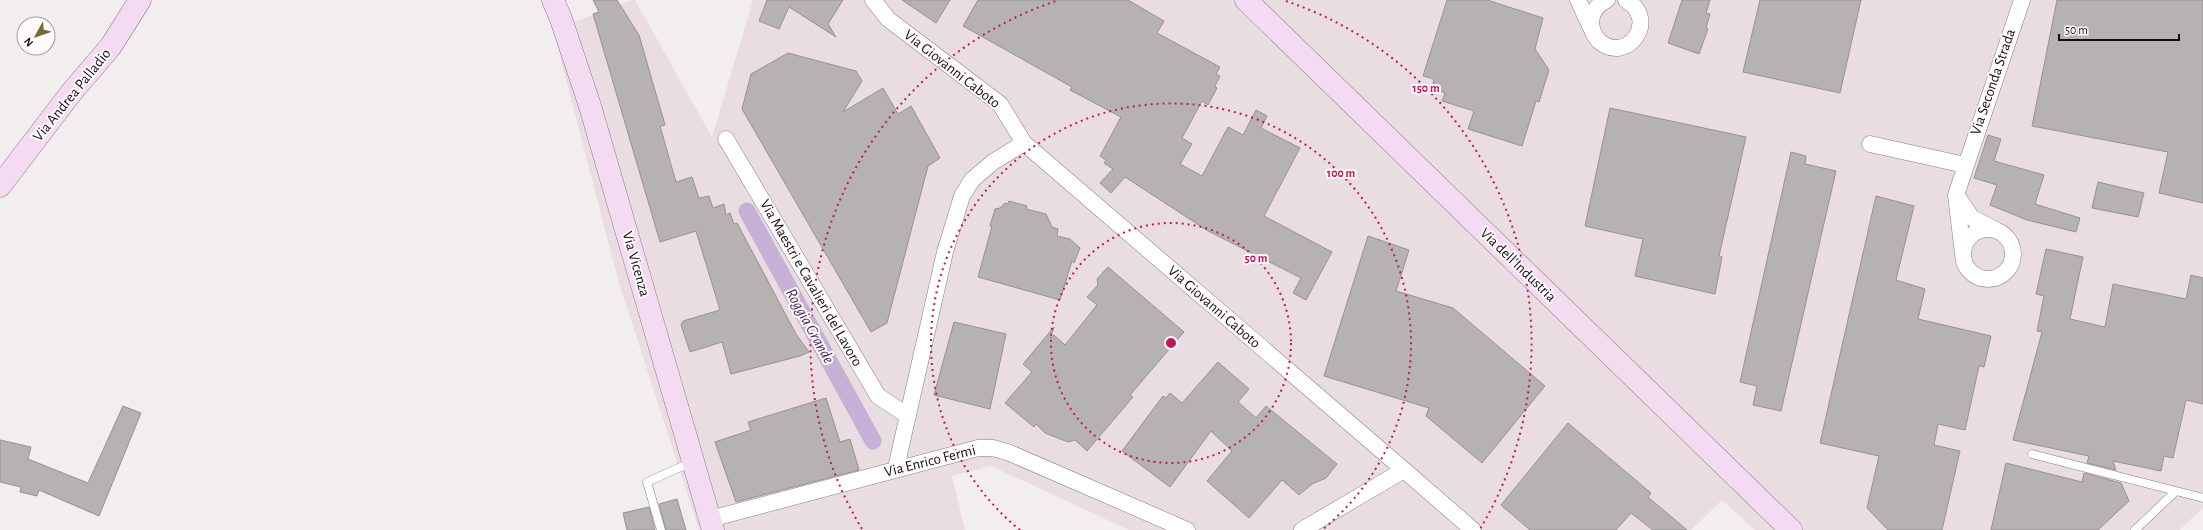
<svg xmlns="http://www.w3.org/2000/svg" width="2203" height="530" viewBox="0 0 2203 530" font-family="'Alegreya Sans',sans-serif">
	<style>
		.built { fill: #eadde2 }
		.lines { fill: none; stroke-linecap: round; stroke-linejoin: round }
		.canal { stroke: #c7b0d5; stroke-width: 17 }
		.building { fill: #b7b2b2; stroke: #979292 }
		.lane-casing { stroke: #858082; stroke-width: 9 }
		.street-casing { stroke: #858082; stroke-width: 17 }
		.secondary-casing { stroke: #858082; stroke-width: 23 }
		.lane { stroke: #fff; stroke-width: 8 }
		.street { stroke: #fff; stroke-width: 16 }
		.secondary { stroke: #f5dbf2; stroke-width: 22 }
		.ring { fill: none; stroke: #c2185b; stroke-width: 2; stroke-dasharray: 2 4 }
		.labels { text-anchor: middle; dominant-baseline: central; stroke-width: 4; stroke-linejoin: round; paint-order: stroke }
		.street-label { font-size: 15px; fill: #110f10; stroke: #fffafc }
		.water-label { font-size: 16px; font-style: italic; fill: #492a5a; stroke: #fffafc }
		.centre { fill: #c2185b; stroke: #fffafc; stroke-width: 2 }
		.ring-label { font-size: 12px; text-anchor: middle; font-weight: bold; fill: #c2185b; stroke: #fffafc; stroke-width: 4; stroke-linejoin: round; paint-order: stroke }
	</style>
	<rect width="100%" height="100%" fill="#f2edef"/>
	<!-- built -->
	<path class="built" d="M632,0H635L712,137L753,0H2203V508L2179,530H1755L1722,500L1691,530H1129L991,466L952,476L965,530H699L619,283L560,57L556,29Z"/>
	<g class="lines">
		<!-- canal -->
		<path class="canal" d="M747,211L873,441"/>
	</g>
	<!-- building -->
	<path class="building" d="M593,0H617L639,35L665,125L660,126L676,182L692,177L699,198L709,196L713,208L724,204L726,215L730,213L734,224L737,223L796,334L809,352L800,356L731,374L722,342L690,352L681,325L683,321L720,310L696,231L660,242L593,14L599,12Z
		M767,0H843L828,24L836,37L789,7L779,29L759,21Z
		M902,0H950L936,23Z
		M978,0H1128L1164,21L1157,33L1220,67L1216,74L1220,76L1215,86L1217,88L1208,105L1202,101L1182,138L1192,144L1180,164L1202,176L1228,127L1243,135L1256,110L1267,116L1261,128L1300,148L1264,216L1332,252L1306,300L1293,293L1301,278L1208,231L1125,177L1111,193L1100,183L1113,169L1104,163L1106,160L1100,156L1121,117L1070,90L1072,87L963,26Z
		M1447,0H1487L1543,18L1535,49L1549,70L1539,102L1536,101L1522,146L1468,129L1474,111L1442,101L1445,93L1432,88L1434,79L1423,76Z
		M1682,0H1710L1706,13L1710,14L1706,28L1708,29L1699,54L1668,43Z
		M1760,0H1861L1840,93L1743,72Z
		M2057,0H2203V203L2159,193L2168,152L2032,126Z
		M788,53L856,71L862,81L843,112L883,88L898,114L911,106L940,158L928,166L887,323L871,332L742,109L751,74Z
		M1610,108L1746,137L1719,256L1722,257L1715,294L1635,276L1643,239L1585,226Z
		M1988,135L2001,139L1994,161L2044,175L2035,204L2080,218L2076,232L2027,220L1990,205L1997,185L1974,178Z
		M1791,152L1806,156L1805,164L1836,171L1781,411L1753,405L1757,386L1740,382Z
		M2098,182L2144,193L2138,217L2092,208Z
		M1876,196L1914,206L1896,280L1925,289L1918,319L1991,336L1984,367L1979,366L1965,430L1938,424L1934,445L1960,451L1942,530H1888L1867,508L1879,456L1820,443Z
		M1009,201L1027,206L1026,209L1046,214L1052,227L1058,229L1057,236L1070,239L1080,248L1074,263L1072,261L1060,300L978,277L992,226H990L995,209L1000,208L1005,203L1008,204Z
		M1368,236L1409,250L1396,291L1453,308L1545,386L1482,463L1426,416L1429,408L1324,376Z
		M2046,249L2083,257L2070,319L2105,327L2113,284L2186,299L2191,275L2203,278V404L2186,400L2173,458L2164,456L2161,471L2113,461L2116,470L2087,463L2089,456L2013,440L2042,332L2037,331L2044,296L2036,294Z
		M1108,267L1184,332L1130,395L1133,397L1087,451L1075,440L1068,442L1045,433L1036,424L1034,427L1005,403L1032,372L1023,364L1054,327L1050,339L1054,335L1065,345L1097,305L1087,297L1098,285L1097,279Z
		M954,322L1006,334L990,409L934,395Z
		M1218,362L1249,389L1238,402L1256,418L1266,406L1337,464L1326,478L1312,484L1299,495L1282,480L1249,518L1207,481L1232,451L1211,431L1170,487L1122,451L1163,396L1166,398L1170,393L1182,403Z
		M826,398L840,442L850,439L859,470L736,502L715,442L751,430L748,422Z
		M123,406L141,413L99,516L39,490L37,496L20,492L21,487L0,482V440L31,447L28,459L88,483Z
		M1568,423L1651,493L1648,497L1687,530H1653L1631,513L1616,530H1530L1501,505Z
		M2006,463L2082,482L2084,473L2121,483L2129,501L2098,530H1991Z
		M677,499L686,530H666L659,504Z
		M649,507L655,530H627L623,513Z"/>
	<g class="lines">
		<!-- lane casing -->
		<g class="lane-casing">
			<path id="lane" d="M2032,454L2176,491
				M661,530L647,482L692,462
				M2135,530L2176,491L2203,498"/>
		</g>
		<!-- street casing -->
		<g class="street-casing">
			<path id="street" d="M873,0L888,19L1000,104L1024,143L1404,470
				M1578,0L1591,28
				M1607,0C1598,4 1592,12 1591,21C1591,28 1594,36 1599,41C1627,65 1660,20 1626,0
				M726,139L878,396L908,416
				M1870,144L1965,165
				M1957,196L1972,218L1996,230
				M1963 254a25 25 0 1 1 50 0a25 25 0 1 1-50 0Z
				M1963,254L1956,195L2022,0
				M896,468L945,252L962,196L972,180L993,162L1024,143
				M710,519L978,448H993L1010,453L1187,530
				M1302,530L1404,470L1473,530"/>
		</g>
		<!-- secondary casing -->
		<g class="secondary-casing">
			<path id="secondary" d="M553,0L561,19L590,106L713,530
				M1246,0L1791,530
				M0,186L71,93L111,46L140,0"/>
		</g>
		<!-- lane -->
		<use href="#lane" class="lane"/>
		<!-- street -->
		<use href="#street" class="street"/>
		<!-- secondary -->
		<use href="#secondary" class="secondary"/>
	</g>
	<!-- distance rings -->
	<g class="ring">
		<circle cx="1171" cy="343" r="120"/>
		<path d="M1020 530A240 240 0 1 1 1322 530"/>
		<path d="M862 529A361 361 0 0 1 1056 1M1286 1A361 361 0 0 1 1480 529"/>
	</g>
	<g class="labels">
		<!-- street labels -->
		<g class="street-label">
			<text transform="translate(952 69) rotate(38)">Via Giovanni Caboto</text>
			<text transform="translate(1993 82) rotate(-71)">Via Seconda Strada</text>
			<text transform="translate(72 95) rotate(-51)">Via Andrea Palladio</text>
			<text transform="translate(636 264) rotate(74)">Via Vicenza</text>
			<text transform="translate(1518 265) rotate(44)">Via dell'Industria</text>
			<text transform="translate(811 283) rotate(60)">Via Maestri e Cavalieri del Lavoro</text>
			<text transform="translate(1214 307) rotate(41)">Via Giovanni Caboto</text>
			<text transform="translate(930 461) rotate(-14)">Via Enrico Fermi</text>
		</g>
		<!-- water labels -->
		<g class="water-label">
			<text transform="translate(810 326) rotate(61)">Roggia Grande</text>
		</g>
	</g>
	<circle cx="1171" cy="343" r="6" class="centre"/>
	<g class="ring-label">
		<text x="1426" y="92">150 m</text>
		<text x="1341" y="177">100 m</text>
		<text x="1256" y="262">50 m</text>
	</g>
	<!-- north arrow -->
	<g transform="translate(36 36) rotate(230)"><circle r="19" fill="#fffafc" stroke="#a09c9e"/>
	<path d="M0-3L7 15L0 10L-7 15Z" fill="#796836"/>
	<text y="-6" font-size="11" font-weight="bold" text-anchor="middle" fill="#110f10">N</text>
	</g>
	<!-- scale -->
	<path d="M2059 34v6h120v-6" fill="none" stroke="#110f10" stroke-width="2"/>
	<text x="2065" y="34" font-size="12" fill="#110f10" stroke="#fffafc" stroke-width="3" paint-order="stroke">50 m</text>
</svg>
